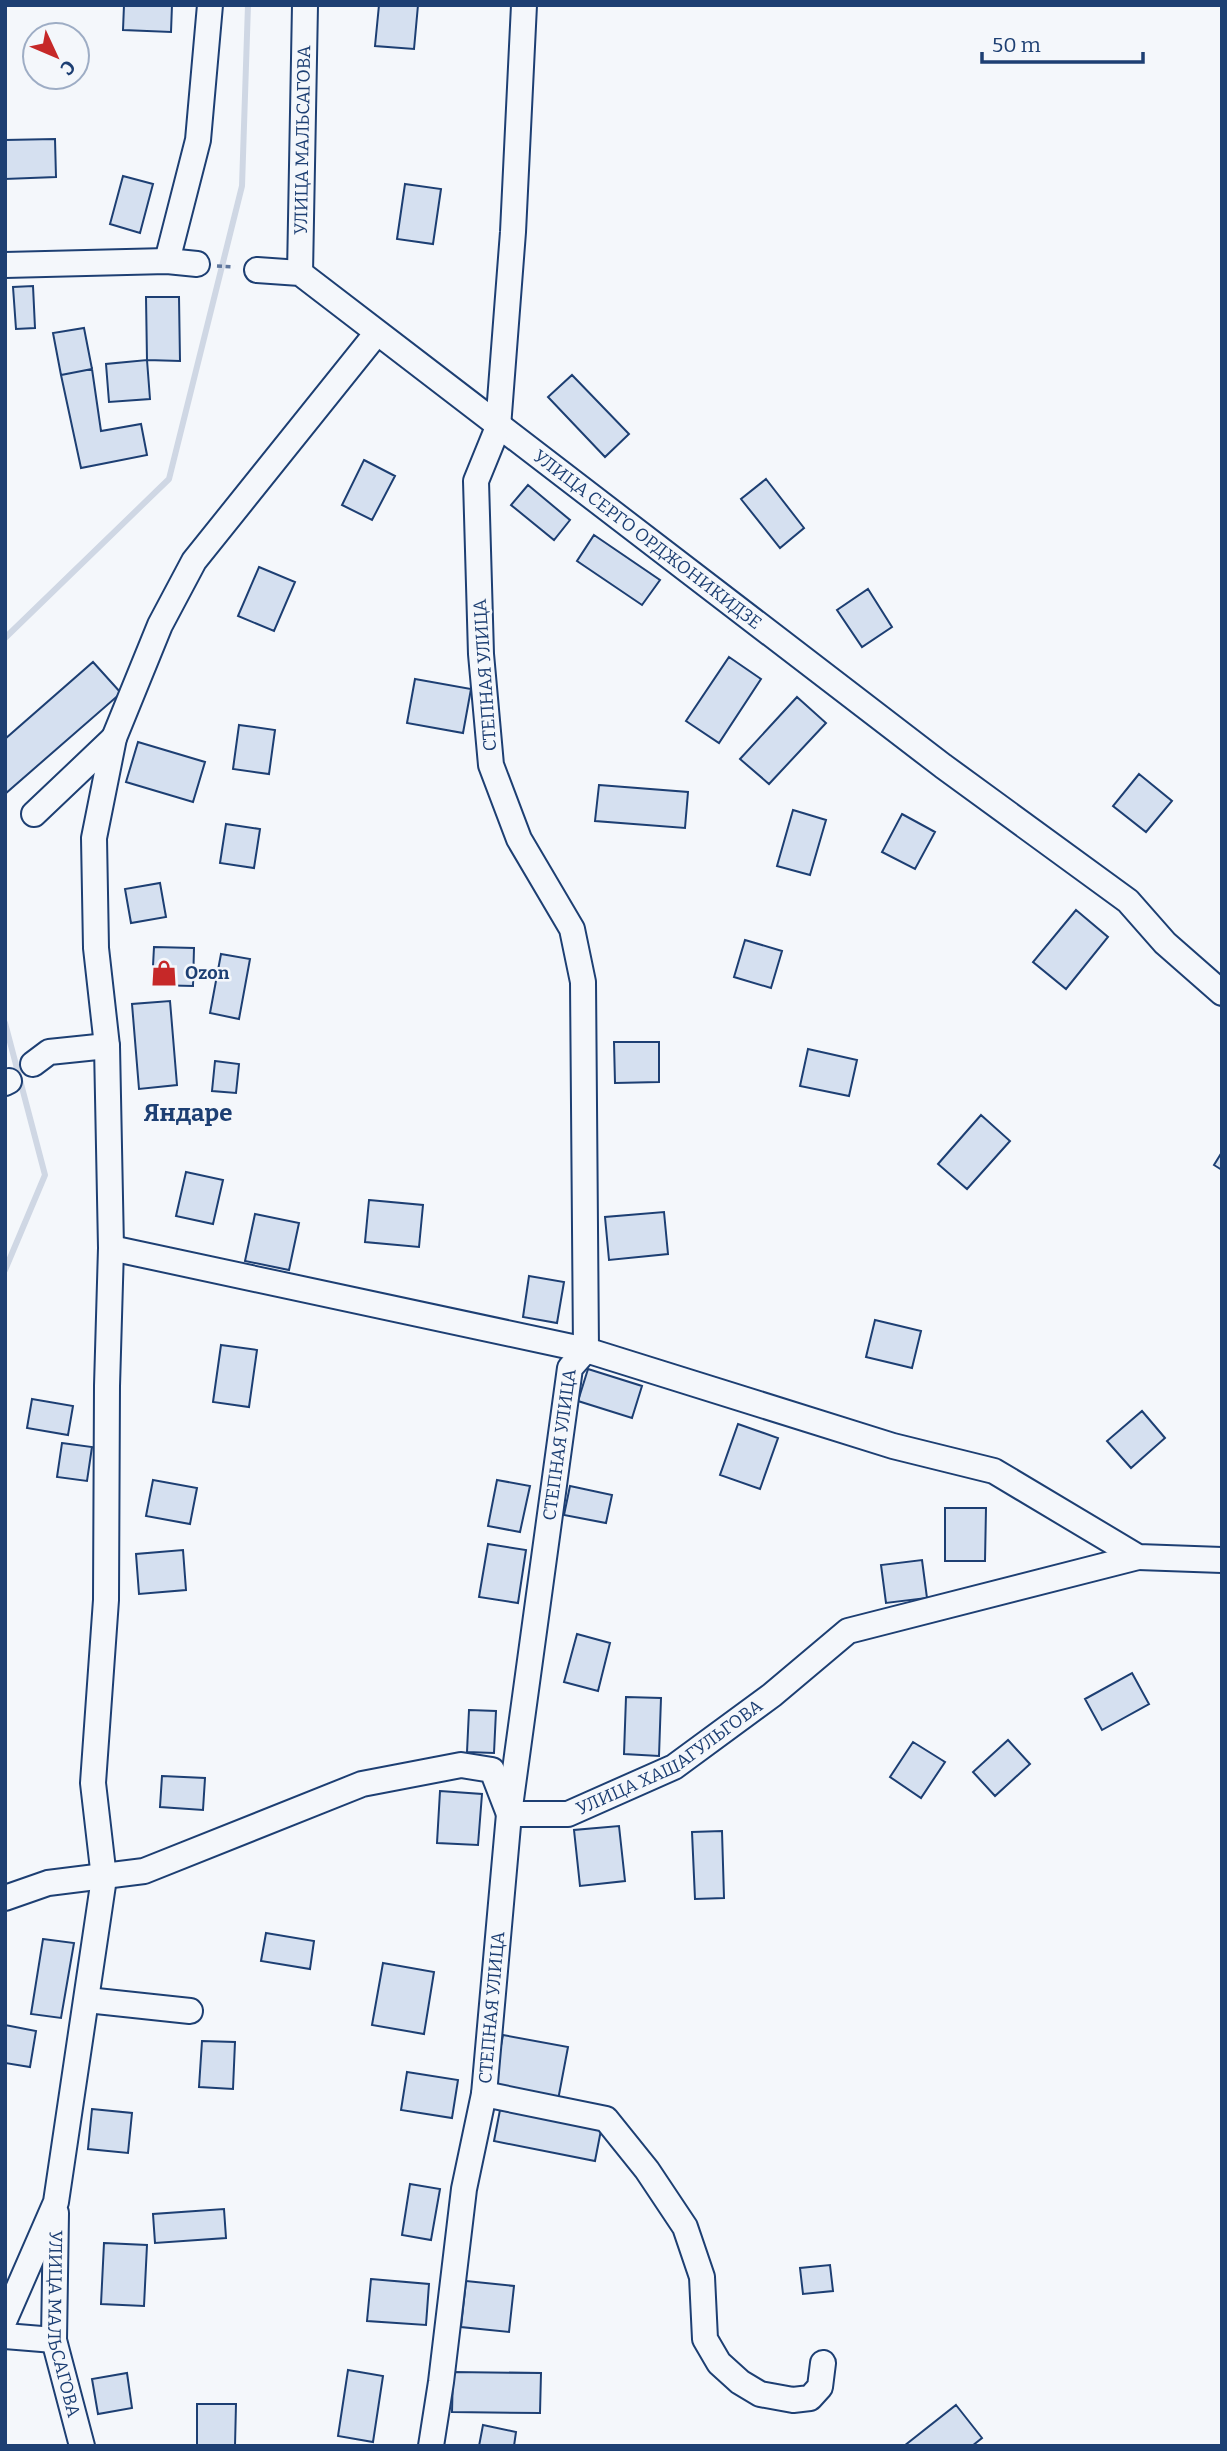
<svg xmlns="http://www.w3.org/2000/svg" width="1227" height="2451" viewBox="0 0 1227 2451" font-family="Bitter,serif">
	<style>
		.lines { fill: none; stroke-linecap: round; stroke-linejoin: round }
		.stream { stroke: #cfd7e4; stroke-width: 6 }
		.building { fill: #d5e0f0; stroke: #1d3f73; stroke-width: 2 }
		.minor-casing { stroke: #1d3f73; stroke-width: 28 }
		.path { stroke: #5e769c; stroke-width: 3.5; stroke-dasharray: 5 3.5; stroke-linecap: butt }
		.minor { stroke: #f4f7fb; stroke-width: 24 }
		.labels { text-anchor: middle; dominant-baseline: central; stroke-width: 5; stroke-linejoin: round; paint-order: stroke }
		.street-label { font-size: 18px; fill: #1d3f73; stroke: #f4f7fb }
		.poi-label { font-size: 18px; font-weight: bold; fill: #1d3f73; stroke: #f4f7fb; text-anchor: start }
		.district-label { font-size: 24px; font-weight: bold; fill: #1d3f73; stroke: #f4f7fb }
	</style>
	<rect width="100%" height="100%" fill="#f4f7fb"/>
	<g class="lines">
		<!-- stream -->
		<path class="stream" d="M5,638L169,479L242,186L248,5
			M5,1023L45,1175L5,1270"/>
	</g>
	<!-- building -->
	<path class="building" d="M124,5H172L171,32L123,30Z
		M379,5H418L414,49L375,46Z
		M55,139L56,177L5,179V140Z
		M123,176L153,184L140,233L110,224Z
		M405,184L441,189L433,244L397,239Z
		M33,286L35,328L16,329L13,287Z
		M146,297H179L180,361L147,360Z
		M84,328L92,369L61,375L53,333Z
		M147,360L150,399L109,402L106,364Z
		M92,369L101,431L141,424L147,455L81,468L61,375Z
		M572,375L629,434L605,457L548,397Z
		M364,460L395,476L372,520L342,505Z
		M766,479L804,528L780,548L741,499Z
		M528,485L570,520L554,540L511,505Z
		M594,535L660,580L642,605L577,561Z
		M259,567L295,582L274,631L238,616Z
		M868,589L892,627L862,647L837,610Z
		M729,657L761,679L719,743L686,721Z
		M93,662L121,693L5,794V739Z
		M415,679L471,689L463,733L407,723Z
		M797,697L826,723L769,784L740,759Z
		M239,725L275,730L269,774L233,769Z
		M138,742L205,762L193,802L126,782Z
		M1139,774L1172,801L1146,832L1113,806Z
		M599,785L688,792L685,828L595,821Z
		M793,810L826,820L810,875L777,866Z
		M902,814L935,832L915,869L882,852Z
		M226,824L260,829L254,868L220,863Z
		M160,883L166,917L131,923L125,889Z
		M1076,910L1108,937L1066,989L1033,962Z
		M745,940L782,951L771,988L734,977Z
		M154,947L194,948L193,986L152,985Z
		M221,954L250,959L239,1019L210,1013Z
		M170,1001L177,1085L139,1089L132,1004Z
		M614,1042H659V1082L615,1083Z
		M808,1049L857,1060L849,1096L800,1086Z
		M215,1061L239,1064L236,1093L212,1091Z
		M981,1115L1010,1141L967,1189L938,1164Z
		M1222,1152V1170L1214,1165Z
		M186,1172L223,1180L213,1224L176,1216Z
		M369,1200L423,1205L419,1247L365,1242Z
		M664,1212L668,1254L609,1260L605,1217Z
		M255,1214L299,1223L289,1270L245,1261Z
		M529,1276L564,1282L557,1323L523,1317Z
		M875,1320L921,1331L912,1368L866,1357Z
		M221,1345L257,1350L249,1407L213,1402Z
		M588,1369L642,1386L632,1418L578,1401Z
		M32,1399L73,1406L68,1435L27,1428Z
		M1142,1411L1165,1438L1131,1468L1107,1441Z
		M738,1424L778,1438L760,1489L720,1475Z
		M62,1443L92,1447L87,1481L57,1477Z
		M153,1480L197,1488L190,1524L146,1516Z
		M497,1480L530,1486L520,1532L488,1526Z
		M570,1486L612,1495L606,1523L564,1515Z
		M945,1508H986L985,1561H945Z
		M488,1544L526,1550L518,1603L479,1597Z
		M183,1550L186,1590L139,1594L136,1554Z
		M922,1560L927,1598L886,1603L881,1565Z
		M577,1634L610,1643L598,1691L564,1682Z
		M1132,1673L1149,1704L1102,1730L1085,1699Z
		M626,1697L661,1698L659,1756L624,1754Z
		M469,1710L496,1711L494,1753L467,1752Z
		M1008,1740L1030,1764L995,1796L973,1772Z
		M913,1742L945,1762L921,1798L890,1777Z
		M162,1776L205,1778L203,1810L160,1807Z
		M440,1791L482,1794L478,1845L437,1843Z
		M619,1826L625,1881L580,1886L574,1830Z
		M722,1831L724,1898L695,1899L692,1832Z
		M266,1933L314,1941L310,1969L261,1961Z
		M43,1939L74,1943L61,2018L31,2014Z
		M383,1963L434,1972L424,2034L372,2025Z
		M5,2025L36,2031L30,2067L5,2063Z
		M503,2035L568,2047L558,2100L493,2088Z
		M202,2041L235,2042L233,2089L199,2087Z
		M407,2072L458,2080L452,2118L401,2110Z
		M92,2109L132,2113L128,2153L88,2149Z
		M500,2110L601,2130L595,2161L494,2141Z
		M410,2184L440,2189L431,2240L402,2235Z
		M224,2209L226,2238L155,2243L153,2214Z
		M104,2243L147,2245L144,2306L101,2304Z
		M830,2265L833,2291L803,2294L800,2268Z
		M371,2279L429,2284L426,2325L367,2321Z
		M466,2281L514,2286L509,2332L461,2327Z
		M348,2370L383,2376L373,2442L338,2436Z
		M453,2372L541,2373L540,2413L452,2412Z
		M127,2373L132,2408L98,2414L92,2379Z
		M197,2404H236L235,2446H197Z
		M956,2405L982,2438L972,2446H904Z
		M483,2425L516,2432L514,2446H479Z"/>
	<g class="lines">
		<!-- minor casing -->
		<g class="minor-casing">
			<g id="minor">
				<path d="M167,261L198,140L210,5"/>
				<path d="M5,265L167,261L197,264"/>
				<path id="s1" d="M257,270L300,273L943,766L1128,901L1165,943L1222,993"/>
				<path id="s2" d="M300,273L305,5"/>
				<path d="M34,814L114,738"/>
				<path d="M33,1064L49,1052L107,1046"/>
				<path d="M5,1083L9,1081"/>
				<path d="M111,1248L586,1350L893,1446L994,1471L1138,1557L1222,1560"/>
				<path id="s3" d="M5,1898L48,1883L144,1871L362,1784L461,1765L492,1770L509,1814H568L674,1767L772,1695L848,1631L1138,1557"/>
				<path d="M87,2000L190,2011"/>
				<path d="M484,2094L606,2119L647,2170L685,2227L702,2277L705,2339L719,2363L740,2382L760,2394L793,2400L810,2398L820,2387L823,2363"/>
				<path id="s4" d="M56,2213L54,2340L82,2446"/>
				<path d="M5,2319L56,2202L104,1878L93,1783L106,1600L107,1386L111,1248L107,1046L96,948L94,838L114,738L160,625L194,561L376,334"/>
				<path d="M5,2336L54,2340"/>
				<path id="s5" d="M431,2446L441,2382L464,2189L484,2094L509,1814L570,1368L586,1350L583,982L572,929L519,839L491,765L481,654L476,481L498,427L513,232L524,5"/>
			</g>
		</g>
		<!-- path -->
		<path class="path" d="M217,266L234,267"/>
		<!-- minor -->
		<use href="#minor" class="minor"/>
	</g>
	<!-- icons -->
	<defs>
		<g id="shop-bare" transform="scale(2.1)"><path d="M-5-2.5h2.3a2.7 3.5 0 0 1 5.4 0H5L5.5 6h-11ZM-1.5-2.5h3a1.5 2.3 0 0 0-3 0Z" fill="#c62828" stroke="#f4f7fb" stroke-width="2.5" paint-order="stroke"/></g>
	</defs>
	<g fill-rule="evenodd">
		<use href="#shop-bare" x="164" y="973"/>
	</g>
	<g class="labels">
		<!-- street labels -->
		<g class="street-label">
			<text stroke="none"><textPath href="#s2" startOffset="133">УЛИЦА МАЛЬСАГОВА</textPath></text>
			<text stroke="none"><textPath href="#s1" startOffset="481">УЛИЦА СЕРГО ОРДЖОНИКИДЗЕ</textPath></text>
			<text transform="translate(485 675) rotate(-94)">СТЕПНАЯ УЛИЦА</text>
			<text stroke="none"><textPath href="#s5" startOffset="1010">СТЕПНАЯ УЛИЦА</textPath></text>
			<text stroke="none"><textPath href="#s3" startOffset="732">УЛИЦА ХАШАГУЛЬГОВА</textPath></text>
			<text stroke="none"><textPath href="#s5" startOffset="443">СТЕПНАЯ УЛИЦА</textPath></text>
			<text stroke="none"><textPath href="#s4" startOffset="112">УЛИЦА МАЛЬСАГОВА</textPath></text>
		</g>
		<!-- poi labels -->
		<g class="poi-label">
			<text x="185" y="973">Ozon</text>
		</g>
		<!-- district labels -->
		<g class="district-label">
			<text x="188" y="1113">Яндаре</text>
		</g>
	</g>
	<!-- border -->
	<rect width="1227" height="2451" fill="none" stroke="#1d3f73" stroke-width="14"/>
	<!-- north arrow -->
	<g transform="translate(56 56) rotate(134)"><circle r="33" fill="#f4f7fb" stroke="#9eadc5" stroke-width="2"/>
	<path d="M0-5L12 26L0 18L-12 26Z" fill="#c62828"/>
	<text y="-10" font-size="19" font-weight="bold" text-anchor="middle" fill="#1d3f73">С</text>
	</g>
	<!-- scale -->
	<path d="M982 52v10h161v-10" fill="none" stroke="#1d3f73" stroke-width="3.5"/>
	<text x="992" y="52" font-size="21" fill="#1d3f73" stroke="#f4f7fb" stroke-width="5" paint-order="stroke">50 m</text>
</svg>
